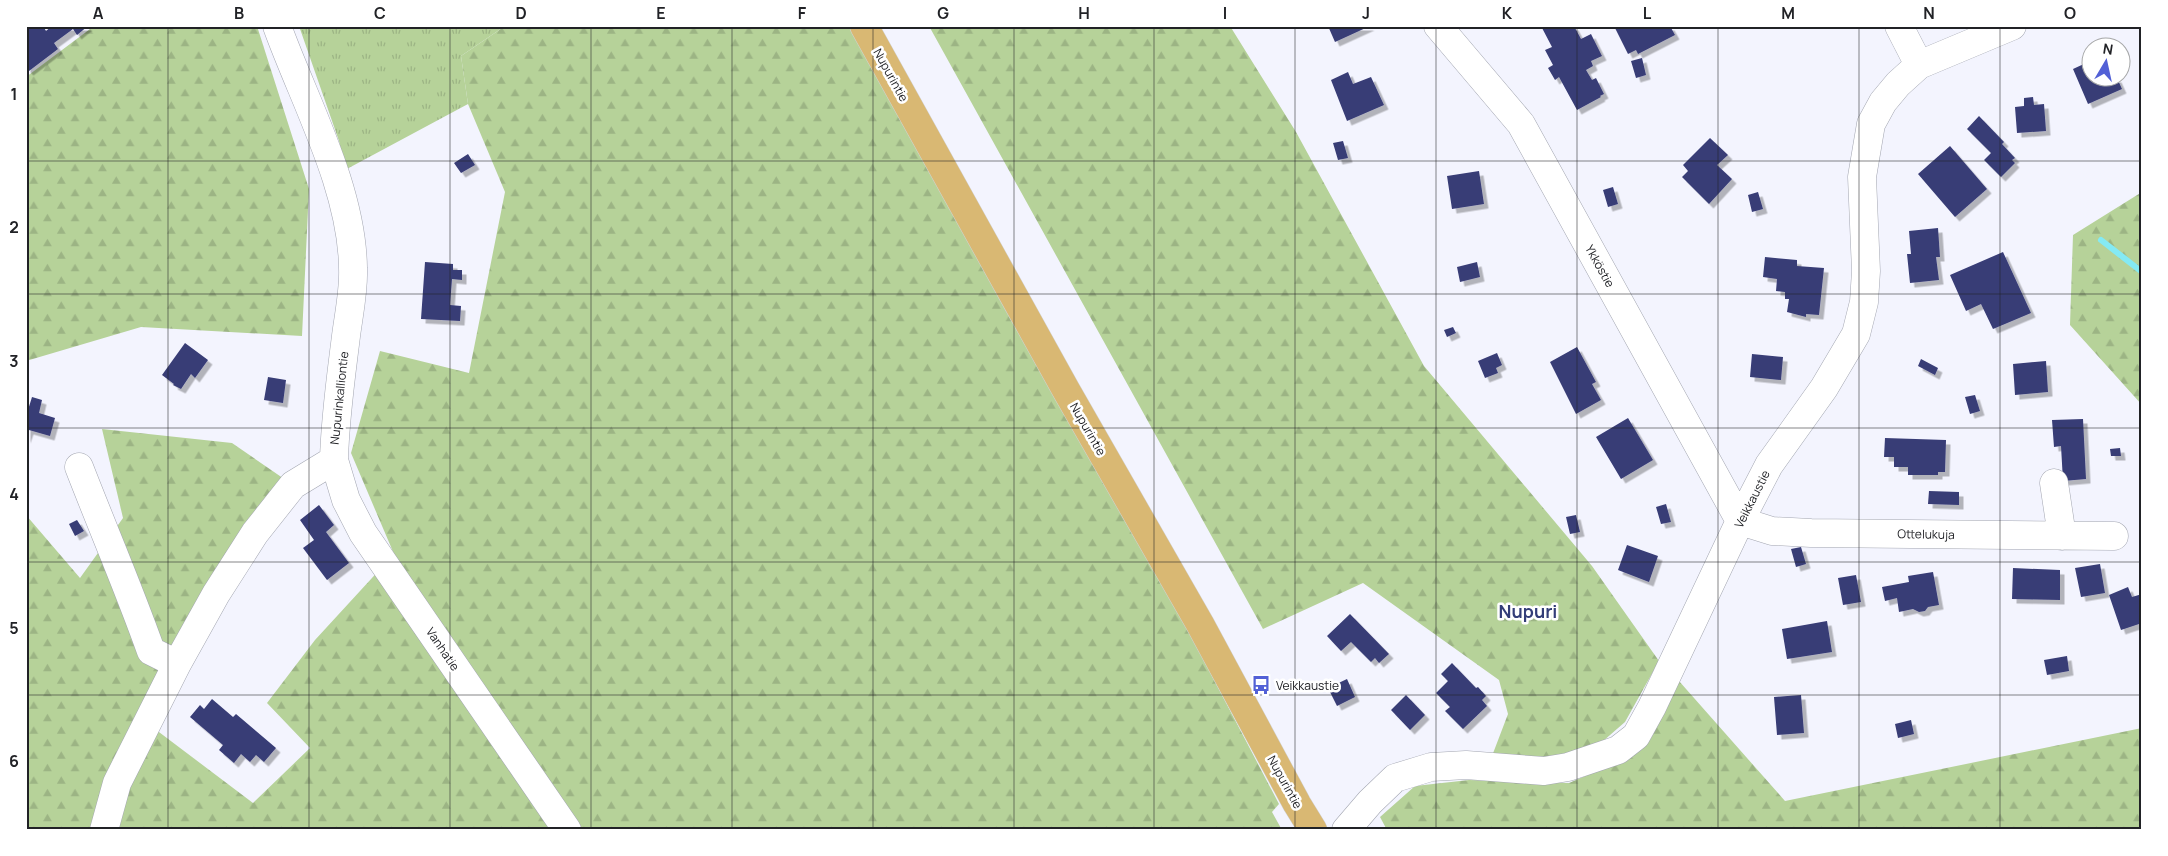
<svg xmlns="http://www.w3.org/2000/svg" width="2168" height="856" viewBox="0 0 2168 856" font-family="Manrope,sans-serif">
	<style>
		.grass { fill: url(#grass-tufts) }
		.forest { fill: url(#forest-firs) }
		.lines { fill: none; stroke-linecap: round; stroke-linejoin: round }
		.stream { stroke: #84eaf4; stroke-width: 6 }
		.building { fill: #383c76; filter: url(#shadow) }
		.minor-casing { stroke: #a3a6b1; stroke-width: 29 }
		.major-casing { stroke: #d3d3d4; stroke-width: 29 }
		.minor { stroke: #fff; stroke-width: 28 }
		.major { stroke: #d9b873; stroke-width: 28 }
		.grid { fill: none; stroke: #212226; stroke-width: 1; stroke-opacity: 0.55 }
		.labels { text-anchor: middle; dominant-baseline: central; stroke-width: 5; stroke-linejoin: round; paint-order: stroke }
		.street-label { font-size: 12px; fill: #212226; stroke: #fff }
		.poi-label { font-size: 12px; fill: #212226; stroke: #fff; text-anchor: start }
		.district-label { font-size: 18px; font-weight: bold; fill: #333d78; stroke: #fff }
		.neatline { fill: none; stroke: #212226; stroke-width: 2 }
		.grid-label { font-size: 16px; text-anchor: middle; font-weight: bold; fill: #212226 }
	</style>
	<defs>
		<pattern id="grass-tufts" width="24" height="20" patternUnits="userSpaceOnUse" patternTransform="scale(1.25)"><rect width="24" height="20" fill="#b6d299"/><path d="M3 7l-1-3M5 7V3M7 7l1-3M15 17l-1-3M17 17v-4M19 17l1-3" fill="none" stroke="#9cb484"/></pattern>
		<pattern id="forest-firs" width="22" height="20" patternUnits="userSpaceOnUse" patternTransform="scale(1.25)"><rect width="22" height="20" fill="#b6d299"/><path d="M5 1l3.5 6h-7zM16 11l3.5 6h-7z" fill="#9cb484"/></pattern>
		<filter id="shadow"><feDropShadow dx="4.5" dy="4.5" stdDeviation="0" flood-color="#0004"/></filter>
	</defs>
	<rect width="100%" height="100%" fill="#f3f4fe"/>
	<!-- grass -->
	<path class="grass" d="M299,26H505L461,56L468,104L345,170L339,141Z"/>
	<!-- forest -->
	<path class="forest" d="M94,26H257L309,189L302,336L141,327L26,361V77Z
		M505,26H853L1168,592L1279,804L1272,812L1282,830H26V515L80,578L123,518L102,429L232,443L293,485L147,723L253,803L310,748L267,703L315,640L394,554L351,453L380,351L469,373L505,192L468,104L461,56Z
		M929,26H1230L1296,132L1424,366L1592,566L1659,661L1625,722L1602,742L1552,760L1492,756L1508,714L1499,680L1363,583L1263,629Z
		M2142,192V405L2070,325L2073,235Z
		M1679,681L1785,801L2142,728V830H1387L1380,817L1415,786L1469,780L1569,783L1620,761L1650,740Z"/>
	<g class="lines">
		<!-- stream -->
		<path class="stream" d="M2101,240L2142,272"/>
	</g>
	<!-- building -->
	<path class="building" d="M26,26H43L46,31L52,26H88L77,35L73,29L54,43L58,49L29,71L26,68Z
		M1328,26H1370L1335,42Z
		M1541,26H1574L1581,39L1591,34L1602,56L1591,61L1593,66L1586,70L1592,80L1596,78L1604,94L1600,96L1601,97L1577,110L1559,77L1555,80L1548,68L1553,65L1545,50L1552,47Z
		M1614,26H1670L1675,35L1638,54L1636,50L1628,54Z
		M2090,56V78H2117L2122,89L2088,104L2073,69L2086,63L2084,58Z
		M1642,58L1646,75L1636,78L1631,61Z
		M1348,72L1353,84L1371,77L1384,105L1347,121L1331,80Z
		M2033,97L2034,105L2044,104L2046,131L2017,133L2015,107L2024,106V98Z
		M1979,116L2004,142L2002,144L2015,158L2012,160L2015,163L2001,177L1984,160L1991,153L1967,129Z
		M1710,138L1728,155L1717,165L1732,179L1709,204L1682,177L1688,171L1683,165Z
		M1343,141L1348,158L1338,160L1333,143Z
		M1950,146L1987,189L1955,217L1918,174Z
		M468,154L475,165L461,173L454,163Z
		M1479,171L1484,204L1452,209L1447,176Z
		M1613,187L1618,204L1608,207L1603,190Z
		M1758,192L1763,209L1752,212L1748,195Z
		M1938,228L1940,257H1936L1939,280L1910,283L1907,254H1911L1909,231Z
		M2003,252L2031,313L1993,329L1981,304L1966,311L1950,275Z
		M1765,257L1797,260V266L1824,268L1819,315L1806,314V317L1787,312L1789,299H1785V292L1776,291L1777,279L1763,277Z
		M425,262L453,264V270H462V280L452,279L450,305L461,306L460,321L421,319Z
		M1477,262L1480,277L1460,282L1457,267Z
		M1453,327L1456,333L1447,337L1444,330Z
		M185,343L208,360L195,378L191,374L181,389L173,385L174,384L162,375Z
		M1577,347L1596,382L1592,384L1601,400L1576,414L1550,362Z
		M1497,353L1502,365L1496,368L1498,373L1485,378L1478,361Z
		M1752,354L1783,357L1781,380L1750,377Z
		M1921,359L1938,368L1935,375L1918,366Z
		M2046,361L2048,392L2015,395L2013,364Z
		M268,377L286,380L283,403L264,400Z
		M1975,395L1980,411L1970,414L1965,397Z
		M32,397L42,400L39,413L55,418L50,436L29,430L26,439V410H28Z
		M1628,418L1653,460L1621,479L1596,437Z
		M2083,419L2086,479L2063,481L2061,446L2054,447L2052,420Z
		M1885,438L1946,440L1945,472H1938V475H1908V467H1894V457H1884Z
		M2120,448L2121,456H2111L2110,449Z
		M1929,491L1959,492V505L1928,504Z
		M1666,504L1671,522L1661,524L1656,507Z
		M319,505L334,525L326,532L349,563L327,580L303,548L314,540L300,520Z
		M1576,515L1580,532L1570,534L1566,517Z
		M77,520L84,531L75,536L69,524Z
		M1627,545L1658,556L1649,582L1618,570Z
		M1801,547L1806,564L1796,567L1791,549Z
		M2100,564L2105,593L2081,597L2075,568Z
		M2013,568L2060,570V600L2012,599Z
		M1933,572L1939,605L1928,607L1925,611L1919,612L1913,609L1899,612L1897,598L1885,601L1882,587L1909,582L1908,576Z
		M1856,575L1861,602L1843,605L1838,578Z
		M2128,587L2132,597L2142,594V623L2121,630L2109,595Z
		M1350,614L1389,654L1379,663L1375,658L1371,662L1351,642L1341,651L1327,636Z
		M1827,621L1832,652L1787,659L1782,629Z
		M2067,656L2069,671L2047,675L2044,660Z
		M1452,663L1476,688L1478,687L1486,696L1482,700L1487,706L1463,729L1445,711L1450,707L1436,693L1448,681L1441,674Z
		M1347,679L1355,697L1337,706L1328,688Z
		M1406,695L1425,715L1410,730L1391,710Z
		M1801,695L1804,733L1777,735L1774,697Z
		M212,699L233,717L236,714L276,748L264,762L256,755L250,762L241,754L234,763L219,750L223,745L190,717L200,705L204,709Z
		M1911,720L1914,734L1898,738L1895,724Z"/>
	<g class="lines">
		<!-- minor casing -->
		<g class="minor-casing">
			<path id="minor" d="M1438,26L1521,124L1740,521L1772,531L1811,533L2114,536
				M1899,26L1919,65
				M334,460L346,500L363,533L567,830
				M79,467C103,529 129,589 151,651L177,664
				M2054,483L2062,536
				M104,830L117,783L177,664L216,594L255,533L293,485L334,460C335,418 341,377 346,336C349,313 354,290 353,268C352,187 304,101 277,26
				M1346,830L1370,802L1395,778L1431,767L1466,765L1544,771L1568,767L1618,750L1636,736L1652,707L1740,521L1769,465L1824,388L1856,334L1864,302L1866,271L1862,177L1871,124L1883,102L1898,84L1919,65L2012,26"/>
		</g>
		<!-- major casing -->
		<g class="major-casing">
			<path id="major" d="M864,26L1066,390L1200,624L1297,804L1313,830"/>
		</g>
		<!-- minor -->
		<use href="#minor" class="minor"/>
		<!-- major -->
		<use href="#major" class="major"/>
	</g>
	<!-- grid -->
	<path class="grid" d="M168,26V830M309,26V830M450,26V830M591,26V830M732,26V830M873,26V830M1014,26V830M1154,26V830M1295,26V830M1436,26V830M1577,26V830M1718,26V830M1859,26V830M2000,26V830M26,161H2142M26,294H2142M26,428H2142M26,562H2142M26,695H2142"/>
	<!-- icons -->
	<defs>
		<g id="bus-bare" transform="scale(1.5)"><path d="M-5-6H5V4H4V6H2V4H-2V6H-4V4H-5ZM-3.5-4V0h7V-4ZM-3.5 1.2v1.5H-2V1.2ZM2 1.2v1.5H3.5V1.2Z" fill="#5260d6" stroke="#fff" stroke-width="2.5" paint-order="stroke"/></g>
	</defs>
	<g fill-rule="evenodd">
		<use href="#bus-bare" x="1261" y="685"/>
	</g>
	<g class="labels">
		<!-- street labels -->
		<g class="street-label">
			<text transform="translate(891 75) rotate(61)">Nupurintie</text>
			<text transform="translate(1600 266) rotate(61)">Ykköstie</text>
			<text transform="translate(339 398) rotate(-84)">Nupurinkalliontie</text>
			<text transform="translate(1088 429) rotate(60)">Nupurintie</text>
			<text transform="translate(1752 499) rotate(-63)">Veikkaustie</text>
			<text transform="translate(1926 534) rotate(1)">Ottelukuja</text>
			<text transform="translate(443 649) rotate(56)">Vanhatie</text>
			<text transform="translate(1285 782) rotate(61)">Nupurintie</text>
		</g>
		<!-- poi labels -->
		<g class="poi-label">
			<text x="1276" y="685">Veikkaustie</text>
		</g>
		<!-- district labels -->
		<g class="district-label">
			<text x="1528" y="611">Nupuri</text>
		</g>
	</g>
	<!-- border -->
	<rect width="2168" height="856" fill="none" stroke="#ffffff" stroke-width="55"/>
	<!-- north arrow -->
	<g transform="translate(2106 62) rotate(9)"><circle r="24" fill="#ffffff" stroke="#a6a7a8"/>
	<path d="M0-4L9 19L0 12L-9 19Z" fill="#5260d6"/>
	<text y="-8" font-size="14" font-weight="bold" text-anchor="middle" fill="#212226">N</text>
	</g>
	<rect x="28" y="28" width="2112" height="800" class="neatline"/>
	<g class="grid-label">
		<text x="98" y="19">A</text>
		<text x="239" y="19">B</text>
		<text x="380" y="19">C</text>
		<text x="521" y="19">D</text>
		<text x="661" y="19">E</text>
		<text x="802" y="19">F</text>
		<text x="943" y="19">G</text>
		<text x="1084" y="19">H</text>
		<text x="1225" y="19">I</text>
		<text x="1366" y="19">J</text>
		<text x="1507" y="19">K</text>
		<text x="1647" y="19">L</text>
		<text x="1788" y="19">M</text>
		<text x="1929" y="19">N</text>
		<text x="2070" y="19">O</text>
		<text x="14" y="100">1</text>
		<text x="14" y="233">2</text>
		<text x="14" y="367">3</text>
		<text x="14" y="500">4</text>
		<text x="14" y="634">5</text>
		<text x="14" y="767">6</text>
	</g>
</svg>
